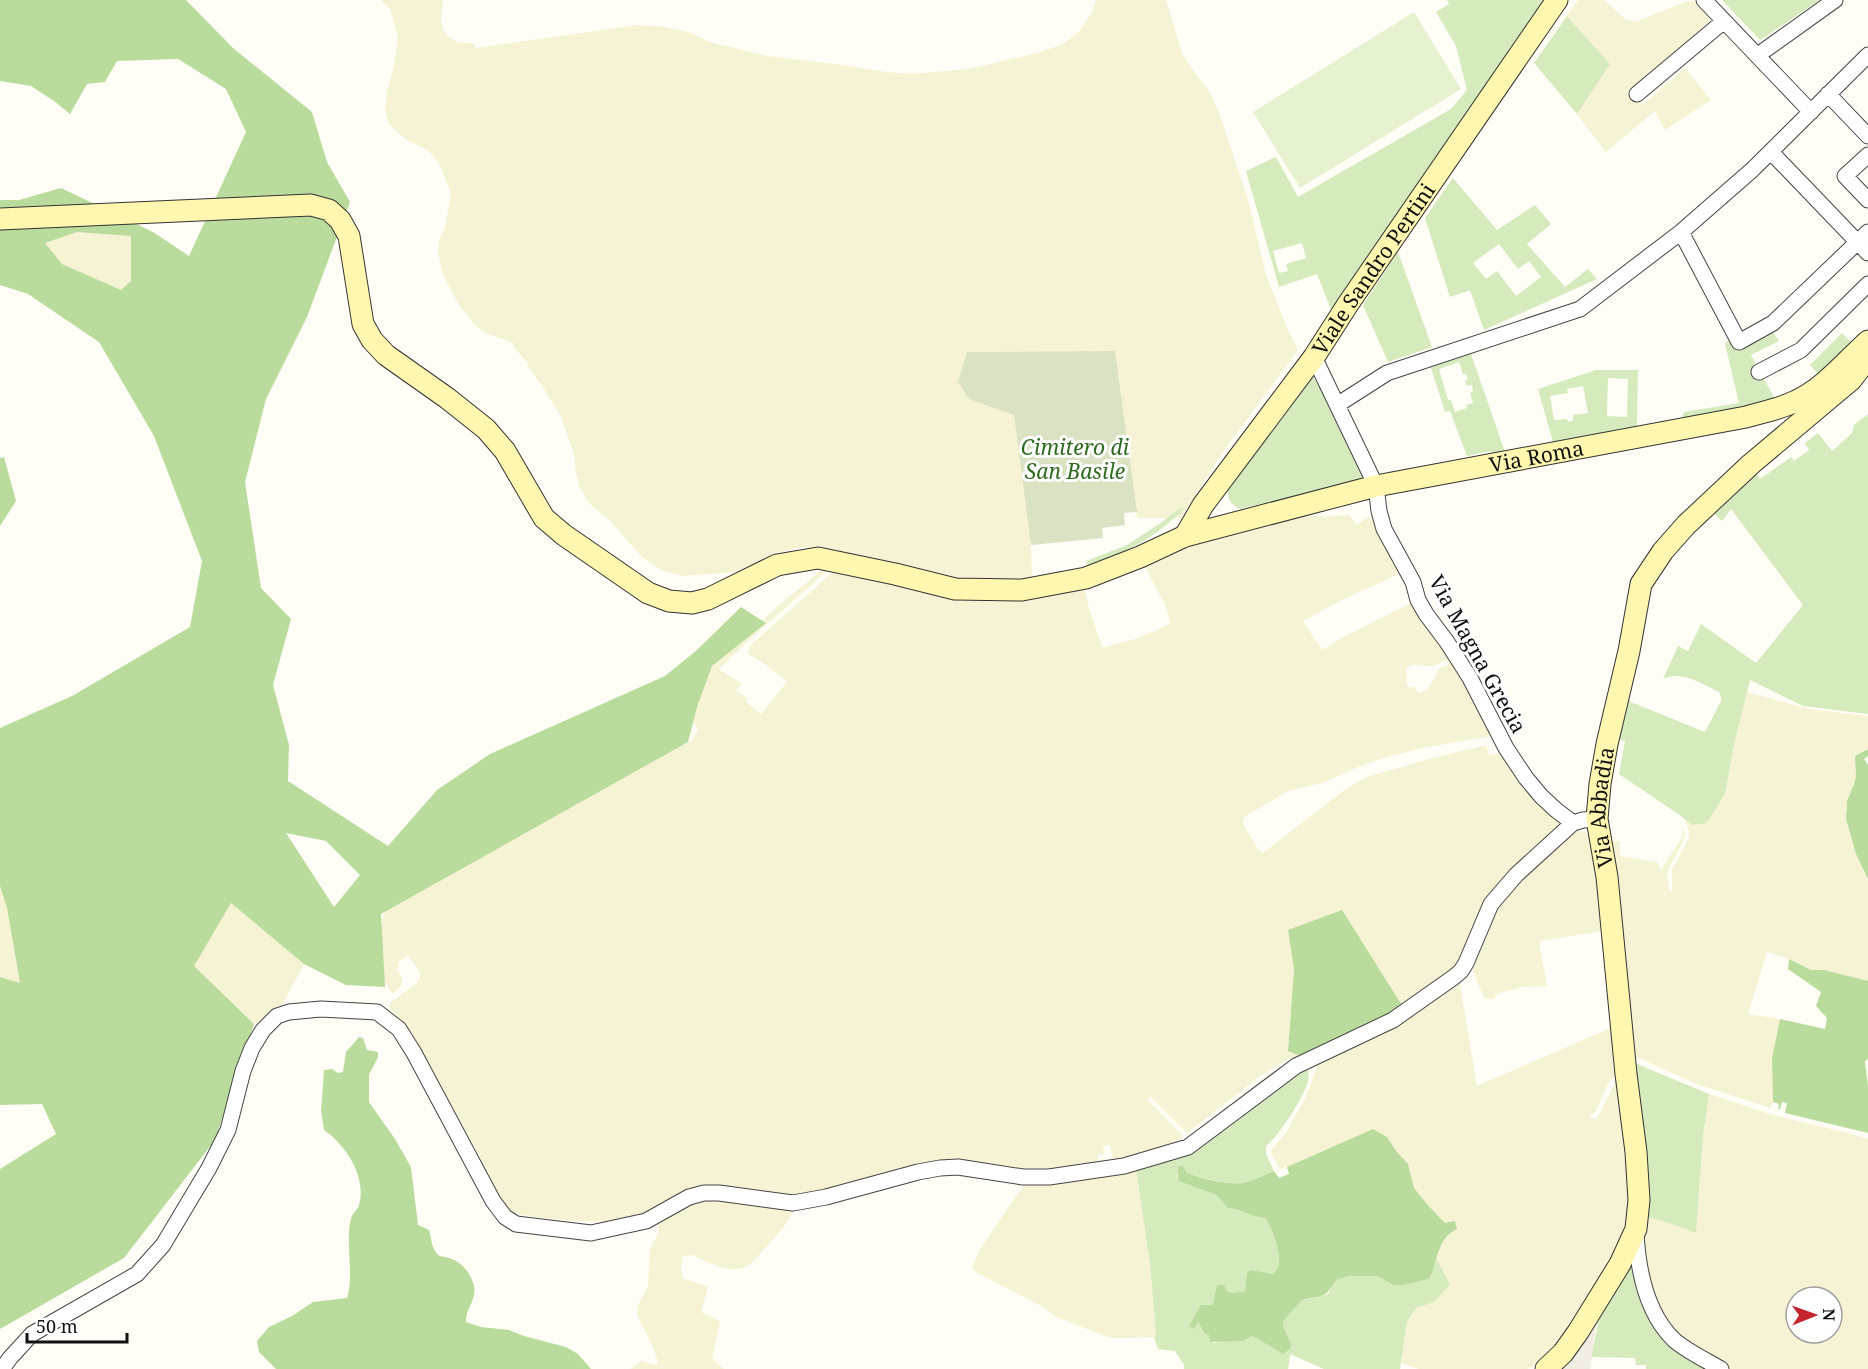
<svg xmlns="http://www.w3.org/2000/svg" width="1868" height="1369" viewBox="0 0 1868 1369" font-family="'Noto Serif',serif">
	<style>
		.farmland { fill: #f6f3d4; fill-rule: evenodd }
		.green { fill: #d5ebbd; fill-rule: evenodd }
		.forest { fill: #b9dc9c; fill-rule: evenodd }
		.cemetery { fill: #d9e3c4 }
		.pitch { fill: #e6f2cf }
		.plaza { fill: #f1ede2 }
		.lines { fill: none; stroke-linecap: round; stroke-linejoin: round }
		.street-casing { stroke: #444; stroke-width: 17 }
		.secondary-casing { stroke: #333; stroke-width: 23 }
		.street { stroke: #fff; stroke-width: 15 }
		.secondary { stroke: #fff6b0; stroke-width: 21 }
		.labels { text-anchor: middle; dominant-baseline: central; stroke-width: 6; stroke-linejoin: round; paint-order: stroke }
		.street-label { font-size: 21px; fill: #111; stroke: #fff }
		.park-label { font-size: 21px; font-style: italic; fill: #2f6b1f; stroke: #fff }
	</style>
	<rect width="100%" height="100%" fill="#fffdf5"/>
	<!-- farmland -->
	<path class="farmland" d="M381,0H443L441,18L443,29L447,36L458,42L475,44V48L637,25L666,27L688,32L710,42L767,56L843,65L887,72L911,74L969,69L1041,52L1063,44L1079,32L1091,14L1096,0H1166L1182,53L1189,65L1209,91L1219,112L1249,203L1266,275L1288,330L1298,350L1220,456L1181,518H1137L1115,351L1103,352L969,399L1014,414L1031,540L1032,578L988,582L947,578L819,547L818,549L805,547L779,552L735,572L683,576L661,570L642,557L612,523L589,503L580,488L576,473L574,454L561,417L541,384L526,365L530,366L513,346L514,343L485,333L474,324L459,305L443,275L438,253L439,240L445,228L451,193L440,165L428,150L405,139L389,124L385,110L387,92L394,66L398,37L390,9Z
		M1578,0H1604L1625,19L1635,22L1688,1H1695L1711,20L1631,90L1643,105L1685,68L1711,100L1665,130L1655,111L1606,152L1577,114L1610,64L1567,16Z
		M77,232L131,235V281L121,291L62,264L44,243Z
		M1349,515L1357,525L1365,519L1375,516L1401,573L1340,601L1303,621L1322,650L1340,639L1412,602L1450,654L1446,660L1434,666L1412,665L1406,668L1407,683L1409,688L1415,686L1418,693L1427,690L1435,678L1438,669L1446,666L1453,659L1492,733V736L1423,748L1383,758L1358,767L1322,783L1288,791L1244,817L1243,824L1258,849L1263,853L1347,788L1367,777L1429,759L1486,745L1489,755L1502,752L1565,824L1514,872L1456,973L1403,1007L1288,930L1294,969L1288,1051L1298,1055V1057L1288,1059L1259,1077L1187,1133L1150,1096L1148,1100L1182,1135V1139L1148,1151L1113,1160L1110,1145L1103,1146L1104,1154L1098,1155V1163L1060,1168H1007L958,1163L793,1198L722,1188L644,1218L611,1222L562,1220L528,1216L515,1213L504,1205L475,1148L410,1030L389,1007L390,1003L417,983L421,974L408,955L397,963L399,966L396,969L403,980L400,987L392,994L385,982L379,941L382,920L384,914L399,898L677,747L691,742L698,730L695,724L690,722L711,666L786,599L810,580L820,571L822,564L828,568L827,571L750,639L719,669L742,684L736,690L748,699L746,702L761,714L787,682L766,665L747,653L750,646L833,572L942,591L1083,583L1089,608L1102,647H1105L1135,639L1171,624L1166,607L1144,565L1231,530L1294,517Z
		M1747,692L1809,709L1868,716V749L1855,756L1856,776L1854,784L1847,801L1846,810V819L1856,854L1868,879V981L1824,970H1811L1789,959L1767,952L1748,1014L1780,1019L1772,1058L1773,1102L1770,1108L1694,1083L1630,1054L1606,826L1611,827V841H1620V856L1657,862L1661,870L1682,837L1683,830L1681,825L1685,832L1683,841L1667,872L1669,891H1672V869L1689,838V830L1685,821L1691,825L1704,824L1709,820L1725,794L1734,745Z
		M1575,829L1587,833L1592,839L1603,931L1539,941L1547,986L1523,987L1500,993L1495,996L1494,999L1484,998L1470,964L1499,898Z
		M0,886L7,908L20,983L0,977Z
		M231,902L304,964L280,1009L254,1024L193,966Z
		M1460,984L1477,1086L1613,1027L1617,1075L1610,1080L1595,1112L1589,1117L1595,1119L1598,1116L1616,1081L1632,1189L1625,1230L1610,1263L1565,1336L1544,1360L1527,1369H1419L1401,1363L1407,1322L1416,1308L1434,1302L1449,1285L1437,1259L1442,1242L1449,1233L1457,1229L1445,1223L1426,1203L1414,1188L1408,1164L1397,1152L1387,1137L1280,1169L1271,1153L1272,1149L1285,1134L1305,1099L1318,1065L1395,1027Z
		M1709,1094L1769,1114L1848,1133L1868,1139V1369H1730L1680,1336L1668,1324L1657,1308L1641,1245L1646,1217L1669,1223L1696,1232L1703,1137ZM1796,1297H1832V1333H1796Z
		M1136,1168L1150,1265L1156,1333L1154,1337L1114,1338L1105,1336L1056,1317L1041,1306L976,1272L972,1267L979,1251L1025,1183Z
		M716,1198L792,1207L791,1215L783,1228L750,1265L740,1269H731L719,1267L692,1255L683,1256L681,1267L683,1278L708,1287L701,1312L720,1321L712,1359L724,1369H631L641,1361L657,1365L658,1362L653,1347L637,1314L638,1305L648,1286L650,1249L659,1232L656,1221L672,1211L704,1199Z"/>
	<!-- green -->
	<path class="green" d="M1447,0H1545L1332,312L1317,274L1279,287L1246,171L1276,157L1298,197L1451,109L1467,90L1456,46L1436,12L1449,4ZM1302,243L1306,258L1286,264L1288,271L1279,273L1273,251Z
		M1722,0H1820L1760,40Z
		M1567,16L1610,64L1577,114L1534,63Z
		M1453,178L1497,230L1535,205L1551,224L1527,244L1565,287L1588,269L1597,279L1484,330L1470,290L1450,297L1425,218ZM1499,244L1518,269L1529,261L1541,277L1516,296L1497,271L1486,279L1473,263Z
		M1398,252L1432,347L1388,362L1363,305Z
		M1772,330L1779,341L1751,355L1776,401L1683,423L1682,417L1684,412L1739,403L1725,344L1730,339L1737,350L1756,342Z
		M1842,333L1853,344L1821,377L1810,365Z
		M1470,351L1505,452L1492,455L1491,451L1467,456L1450,411L1445,412L1430,365ZM1459,362L1463,374H1466L1468,380L1465,381L1467,386L1472,385L1473,391L1470,393L1473,403L1466,405L1467,408L1455,412L1451,400H1448L1439,369Z
		M1309,370L1329,404L1368,479L1240,509C1229,504 1227,497 1228,485Z
		M1596,370H1638L1637,427L1553,442L1538,389ZM1608,378L1628,379L1627,417L1607,416ZM1583,386L1588,413L1573,415V421L1568,422L1567,419L1554,420L1550,396L1568,393L1567,389Z
		M1868,414V714L1803,706L1750,680L1752,672L1734,745L1725,794L1709,820L1704,824L1691,825L1681,816L1619,774L1625,741L1616,739L1626,700L1705,732L1722,699L1719,692C1702,684 1682,670 1663,679L1678,646L1688,651L1701,624L1756,663L1803,605L1731,509L1722,521L1710,509L1755,472L1760,479L1791,457L1794,461L1809,450L1805,443L1818,433L1832,451L1852,433L1854,425Z
		M1185,508C1152,540 1131,550 1088,566L1086,561L1127,545L1162,522L1179,509Z
		M1630,1061L1709,1094L1703,1137L1696,1233L1669,1223L1646,1217Z
		M1308,1066C1309,1071 1309,1076 1308,1081C1304,1097 1279,1136 1266,1146V1154L1274,1171C1264,1175 1252,1182 1242,1183C1230,1185 1196,1177 1185,1172L1177,1174L1178,1181L1216,1195L1228,1208L1239,1210L1253,1216L1265,1218C1272,1227 1282,1255 1278,1266C1277,1269 1275,1272 1273,1274H1264L1246,1288L1245,1291L1232,1293L1226,1290L1213,1305L1206,1306L1198,1322L1205,1334L1209,1335L1214,1343L1228,1340L1243,1341L1252,1336L1283,1354L1291,1344L1283,1324L1284,1319L1302,1300L1319,1297L1328,1294L1336,1280L1349,1276H1377L1405,1285L1429,1279L1437,1259L1450,1285L1434,1302L1416,1308L1407,1322L1400,1369H1324L1290,1354L1288,1369H1184V1365L1175,1351L1158,1349L1154,1337L1156,1333L1150,1265L1136,1168L1210,1139L1266,1096Z
		M1628,1267L1632,1269L1645,1310L1666,1345H1673L1709,1369H1646V1365H1636L1635,1358L1591,1357L1600,1314Z"/>
	<!-- forest -->
	<path class="forest" d="M0,0H186L233,48L312,112L327,162L350,202L307,317L266,399L245,482L261,588L291,619L273,685L289,745L288,781L388,846L437,790L490,754L665,676L697,650L741,607L766,623L712,666L697,707L688,742L381,914L385,987L346,985L304,964L231,903L194,966L254,1024L215,1140L124,1258L0,1329V1169L56,1134L42,1104L0,1105V977L20,983L7,908L0,886V728L72,696L190,627L202,561L154,436L99,342L28,294L0,285V200H19L61,188L153,232L189,256L246,132L226,89L178,59L117,61L105,82L87,84L70,114L54,101L31,86L0,81ZM77,232L131,236V281L121,290L62,264L45,243ZM286,833L326,841L360,875L334,907Z
		M4,457L16,501L0,526V458Z
		M1868,749V756L1864,759L1868,765V879L1856,854L1846,819L1847,801L1854,784L1856,776L1855,756Z
		M1342,910L1403,1007L1307,1054L1298,1055L1288,1051L1294,969L1288,930Z
		M1789,959L1811,970H1824L1868,981V1059L1865,1061L1868,1087V1133L1785,1113L1787,1103L1782,1102L1780,1109H1778L1779,1104L1773,1102L1772,1058L1780,1019L1825,1029L1827,1018L1816,1006L1821,992L1788,969Z
		M359,1037L363,1038L367,1050L378,1052V1057L369,1075V1102L395,1139L411,1167L418,1225L429,1230C432,1238 431,1251 440,1256C443,1257 446,1257 449,1258C462,1262 471,1273 474,1286C477,1300 465,1309 466,1322L481,1327L509,1330L524,1336L566,1347L578,1354L591,1369H276L259,1352L257,1341L269,1327L292,1316L313,1302L347,1298C353,1279 348,1255 349,1234C349,1229 350,1221 352,1216C354,1212 358,1209 359,1205C367,1177 346,1145 324,1130L321,1111L324,1070L332,1069L338,1073L343,1072L346,1052Z
		M1373,1129L1387,1137L1397,1152L1408,1164L1414,1188L1426,1203L1445,1223L1455,1221L1457,1229C1436,1239 1439,1261 1429,1279L1405,1285H1394L1377,1276H1349L1336,1280C1325,1300 1322,1295 1302,1300L1284,1320L1283,1325L1291,1344L1290,1349L1283,1354L1252,1336L1243,1341L1210,1342L1209,1335L1205,1334L1198,1322L1194,1329L1189,1326L1201,1305H1213L1217,1285H1224L1226,1290L1232,1293L1245,1291L1247,1273L1250,1270L1273,1274C1275,1272 1277,1269 1278,1266C1282,1255 1272,1227 1265,1218L1253,1216L1239,1210L1228,1208L1216,1195L1178,1181V1166L1184,1167L1186,1172C1197,1178 1229,1185 1242,1183C1252,1182 1264,1175 1274,1171L1279,1178L1289,1174L1287,1167Z"/>
	<!-- cemetery -->
	<path class="cemetery" d="M1115,351L1137,512L1124,513L1125,525L1102,528L1103,538L1031,545L1014,415L969,399L958,382L967,352Z"/>
	<!-- pitch -->
	<path class="pitch" d="M1414,12L1461,89L1300,188L1253,112Z"/>
	<!-- plaza -->
	<path class="plaza" d="M1600,1314L1595,1332L1590,1369H1558Z"/>
	<g class="lines">
		<!-- street casing -->
		<g class="street-casing">
			<path id="street" d="M1704,0L1811,112
				M1758,55L1835,0
				M1637,94L1724,21
				M1828,94L1868,136
				M1771,152L1868,253
				M1868,155L1845,176L1868,200
				M1681,232L1739,342L1773,323L1868,232
				M1314,357L1376,486L1379,511L1384,529L1413,582L1418,600L1426,614L1447,642L1470,678L1506,748L1526,778L1541,796L1556,810L1573,823
				M1759,372L1801,350L1868,284
				M1337,405L1387,373L1580,309L1681,232L1752,170L1868,55
				M1636,1233C1638,1270 1646,1312 1673,1339C1686,1351 1706,1360 1721,1369
				M2,1369L10,1358L32,1334L137,1274L163,1245L209,1168L228,1130L243,1071L252,1048L263,1030L277,1016L289,1012L321,1009L377,1012L399,1029L414,1053L493,1201L505,1217L516,1224L591,1233L646,1221L689,1197L704,1193H719L793,1203L826,1197L918,1172L940,1168L958,1167L1023,1177H1049L1124,1166L1188,1147L1296,1066L1393,1020L1454,977L1461,971L1466,963L1491,904L1516,875L1573,823L1583,820L1597,819"/>
		</g>
		<!-- secondary casing -->
		<g class="secondary-casing">
			<g id="secondary">
				<path id="s1" d="M0,219L311,205L329,210L340,220L349,236L363,324L372,340L386,355L447,398L486,429L505,451L544,518L564,535L648,593L669,601L692,603L708,599L777,565L818,558L895,574L955,589L1022,590L1086,578L1140,557L1185,536L1376,486L1746,417C1763,412 1780,409 1796,401C1823,389 1846,361 1868,341"/>
				<path id="s2" d="M1185,536L1203,505L1314,357L1348,304L1557,0"/>
				<path id="s3" d="M1546,1369L1563,1353L1578,1332L1620,1264L1636,1229L1639,1200L1636,1152L1626,1074L1607,877L1597,819L1600,784L1607,744L1629,651L1641,584L1663,551L1686,525L1751,464L1851,380L1865,362L1868,351"/>
			</g>
		</g>
		<!-- street -->
		<use href="#street" class="street"/>
		<!-- secondary -->
		<use href="#secondary" class="secondary"/>
	</g>
	<g class="labels">
		<!-- street labels -->
		<g class="street-label">
			<text stroke="none"><textPath href="#s2" startOffset="327">Viale Sandro Pertini</textPath></text>
			<text stroke="none"><textPath href="#s1" startOffset="1772">Via Roma</textPath></text>
			<text transform="translate(1478 654) rotate(61)">Via Magna Grecia</text>
			<text stroke="none"><textPath href="#s3" startOffset="592">Via Abbadia</textPath></text>
		</g>
		<!-- park labels -->
		<g class="park-label">
			<text x="1075" y="447">Cimitero di<tspan x="1075" dy="24">San Basile</tspan></text>
		</g>
	</g>
	<!-- north arrow -->
	<g transform="translate(1814 1315) rotate(89)"><circle r="28" fill="#ffffff" stroke="#a0a0a0" stroke-width="1.5"/>
	<path d="M0-4.5L10 22L0 15L-10 22Z" fill="#c4262e"/>
	<text y="-9" font-size="16" font-weight="bold" text-anchor="middle" fill="#111111">N</text>
	</g>
	<!-- scale -->
	<path d="M27 1333v9h100v-9" fill="none" stroke="#111111" stroke-width="3"/>
	<text x="36" y="1333" font-size="18" fill="#111111" stroke="#ffffff" stroke-width="4.5" paint-order="stroke">50 m</text>
</svg>
